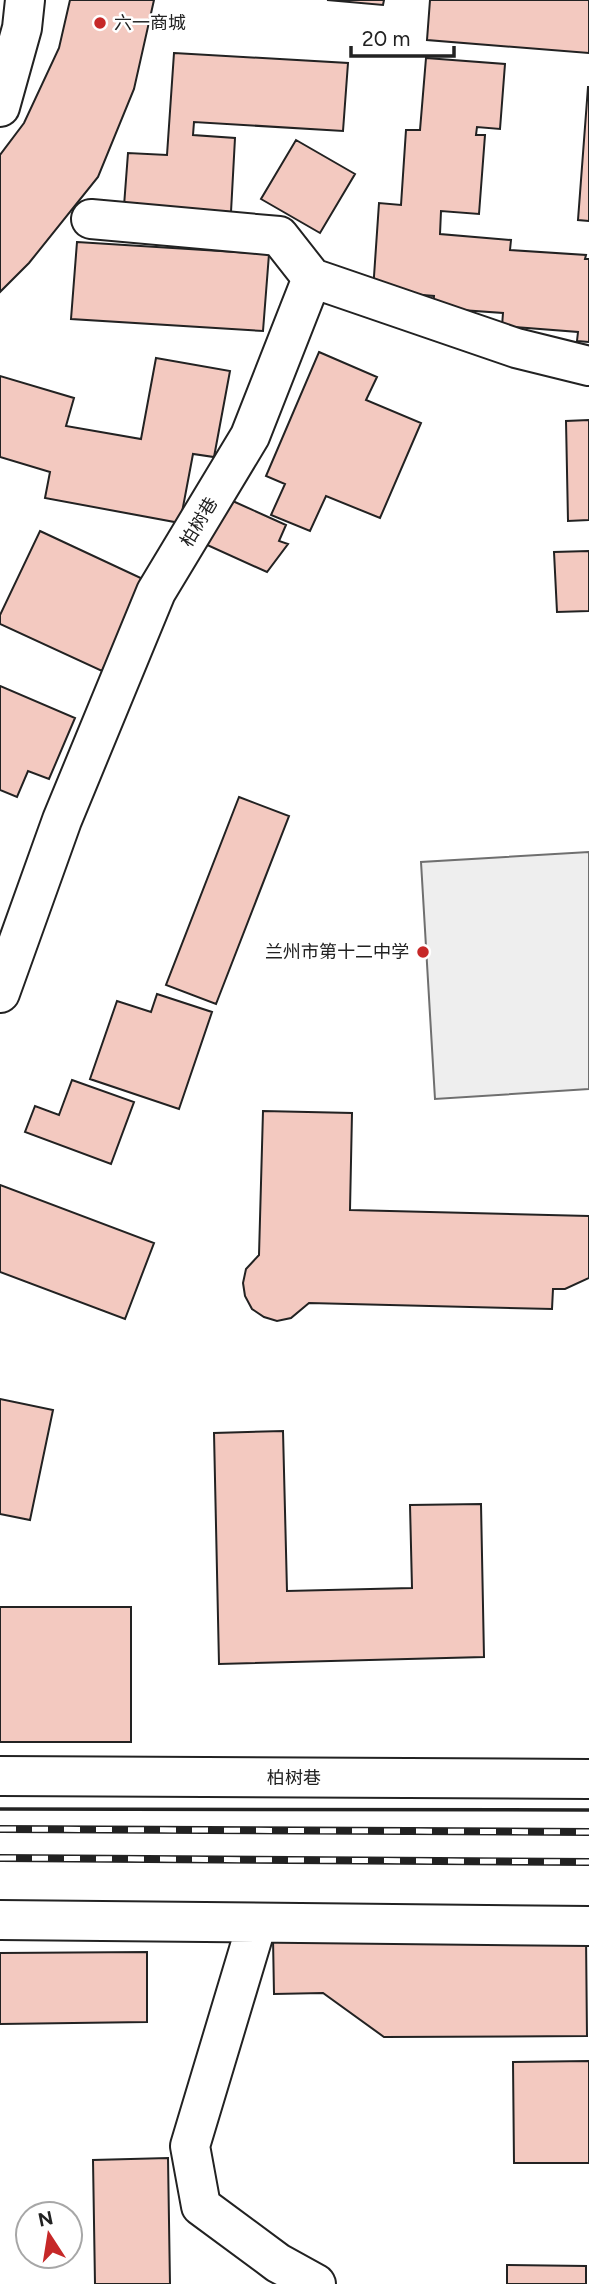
<svg xmlns="http://www.w3.org/2000/svg" width="589" height="2284" viewBox="0 0 589 2284" font-family="Figtree,'Noto Sans SC',sans-serif">
	<style>
		.grass { fill: #eee; stroke: #6f6f6f; stroke-width: 2 }
		.building { fill: #f3c9c0; stroke: #222; stroke-width: 2 }
		.lines { fill: none; stroke-linecap: round; stroke-linejoin: round }
		.minor-casing { stroke: #222; stroke-width: 42 }
		.minor { stroke: #fff; stroke-width: 38 }
		.rail-casing { stroke: #222; stroke-width: 8 }
		.rail { stroke: #fff; stroke-width: 5; stroke-dasharray: 16; stroke-linecap: butt }
		.wall { stroke: #222; stroke-width: 3.5 }
		.poi-dot { fill: #c62828; stroke: #fff; stroke-width: 2.5 }
		.labels { text-anchor: middle; dominant-baseline: central; stroke-width: 5; stroke-linejoin: round; paint-order: stroke }
		.poi-label { font-size: 18px; fill: #222; stroke: #fff; text-anchor: start }
		.street-label { font-size: 18px; fill: #222; stroke: #fff }
	</style>
	<rect width="100%" height="100%" fill="#fff"/>
	<!-- grass -->
	<path class="grass" d="M589,852V1089L435,1099L421,862Z"/>
	<!-- building -->
	<path class="building" d="M70,0H154L134,89L98,177L29,263L0,292V155L24,123L59,48Z
		M327,0H384L383,5Z
		M430,0H589V53L427,40Z
		M174,53L348,63L343,131L194,122L193,135L235,138L231,212L124,206L128,153L167,155Z
		M426,58L505,64L500,129L477,127L476,135H485L479,214L441,211L440,234L511,240L510,250L586,255L585,259H589V342L577,341L578,332L502,326L503,313L433,308L434,296L373,291L379,203L401,205L406,130H420Z
		M588,87H589V221L578,220Z
		M296,140L355,174L320,233L261,199Z
		M77,242L269,254L263,331L71,319Z
		M319,352L377,377L366,400L421,423L380,518L326,496L310,531L271,515L285,484L266,476Z
		M156,358L230,371L214,457L193,454L180,523L45,498L50,472L0,457V376L74,398L66,426L141,439Z
		M589,420V520L568,521L566,421Z
		M226,498L286,525L279,541L288,544L267,572L205,544Z
		M40,531L145,580L102,671L0,624V615Z
		M589,551V611L557,612L554,552Z
		M0,686L75,718L49,779L28,771L17,797L0,790Z
		M239,797L289,816L216,1004L166,985Z
		M157,994L212,1012L179,1109L90,1079L117,1001L151,1012Z
		M72,1080L134,1102L111,1164L25,1132L35,1106L59,1115Z
		M263,1111L352,1113L350,1210L589,1216V1278L565,1289H553L552,1309L309,1303L291,1318L277,1321L264,1317L252,1309L245,1296L243,1283L246,1269L259,1255Z
		M0,1185L154,1243L125,1319L0,1272Z
		M0,1399L53,1410L30,1520L0,1514Z
		M283,1431L287,1591L412,1588L410,1505L481,1504L484,1657L219,1664L214,1433Z
		M0,1607H131V1742H0Z
		M586,1935L587,2036L384,2037L323,1993L274,1994L273,1938Z
		M147,1952V2022L0,2024V1953Z
		M589,2061V2163H514L513,2062Z
		M168,2158L170,2284H95L93,2160Z
		M507,2265L586,2266V2284H507Z"/>
	<g class="lines">
		<!-- minor casing -->
		<g class="minor-casing">
			<path id="minor" d="M0,107L22,28L25,0
				M312,278L516,348L589,366
				M0,993L62,820L156,592L250,436L312,278L279,236L91,219
				M0,1776L589,1779
				M0,1920L589,1926
				M257,1923L190,2146L201,2206L278,2263L316,2284"/>
		</g>
		<!-- minor -->
		<use href="#minor" class="minor"/>
		<!-- rail casing -->
		<g class="rail-casing">
			<path id="rail" d="M0,1829L589,1832
				M0,1858L589,1862"/>
		</g>
		<!-- rail -->
		<use href="#rail" class="rail"/>
		<!-- wall -->
		<path class="wall" d="M0,1809L589,1810"/>
	</g>
	<!-- markers -->
	<g class="poi-dot">
		<circle cx="100" cy="23" r="7"/>
		<circle cx="423" cy="952" r="7"/>
	</g>
	<g class="labels">
		<!-- poi labels -->
		<g class="poi-label">
			<text x="114" y="23">六一商城</text>
			<text x="409" y="952" text-anchor="end">兰州市第十二中学</text>
		</g>
		<!-- street labels -->
		<g class="street-label">
			<text transform="translate(199 522) rotate(-59)">柏树巷</text>
			<text x="294" y="1778">柏树巷</text>
		</g>
	</g>
	<!-- north arrow -->
	<g transform="translate(49 2235) rotate(348)"><circle r="33" fill="#ffffff" stroke="#a7a7a7" stroke-width="2"/>
	<path d="M0-5L12 26L0 18L-12 26Z" fill="#c62828"/>
	<text y="-10" font-size="19" font-weight="bold" text-anchor="middle" fill="#222222">N</text>
	</g>
	<!-- scale -->
	<path d="M351 46v10h103v-10" fill="none" stroke="#222222" stroke-width="3.5"/>
	<text x="362" y="46" font-size="21" fill="#222222" stroke="#ffffff" stroke-width="5" paint-order="stroke">20 m</text>
</svg>
